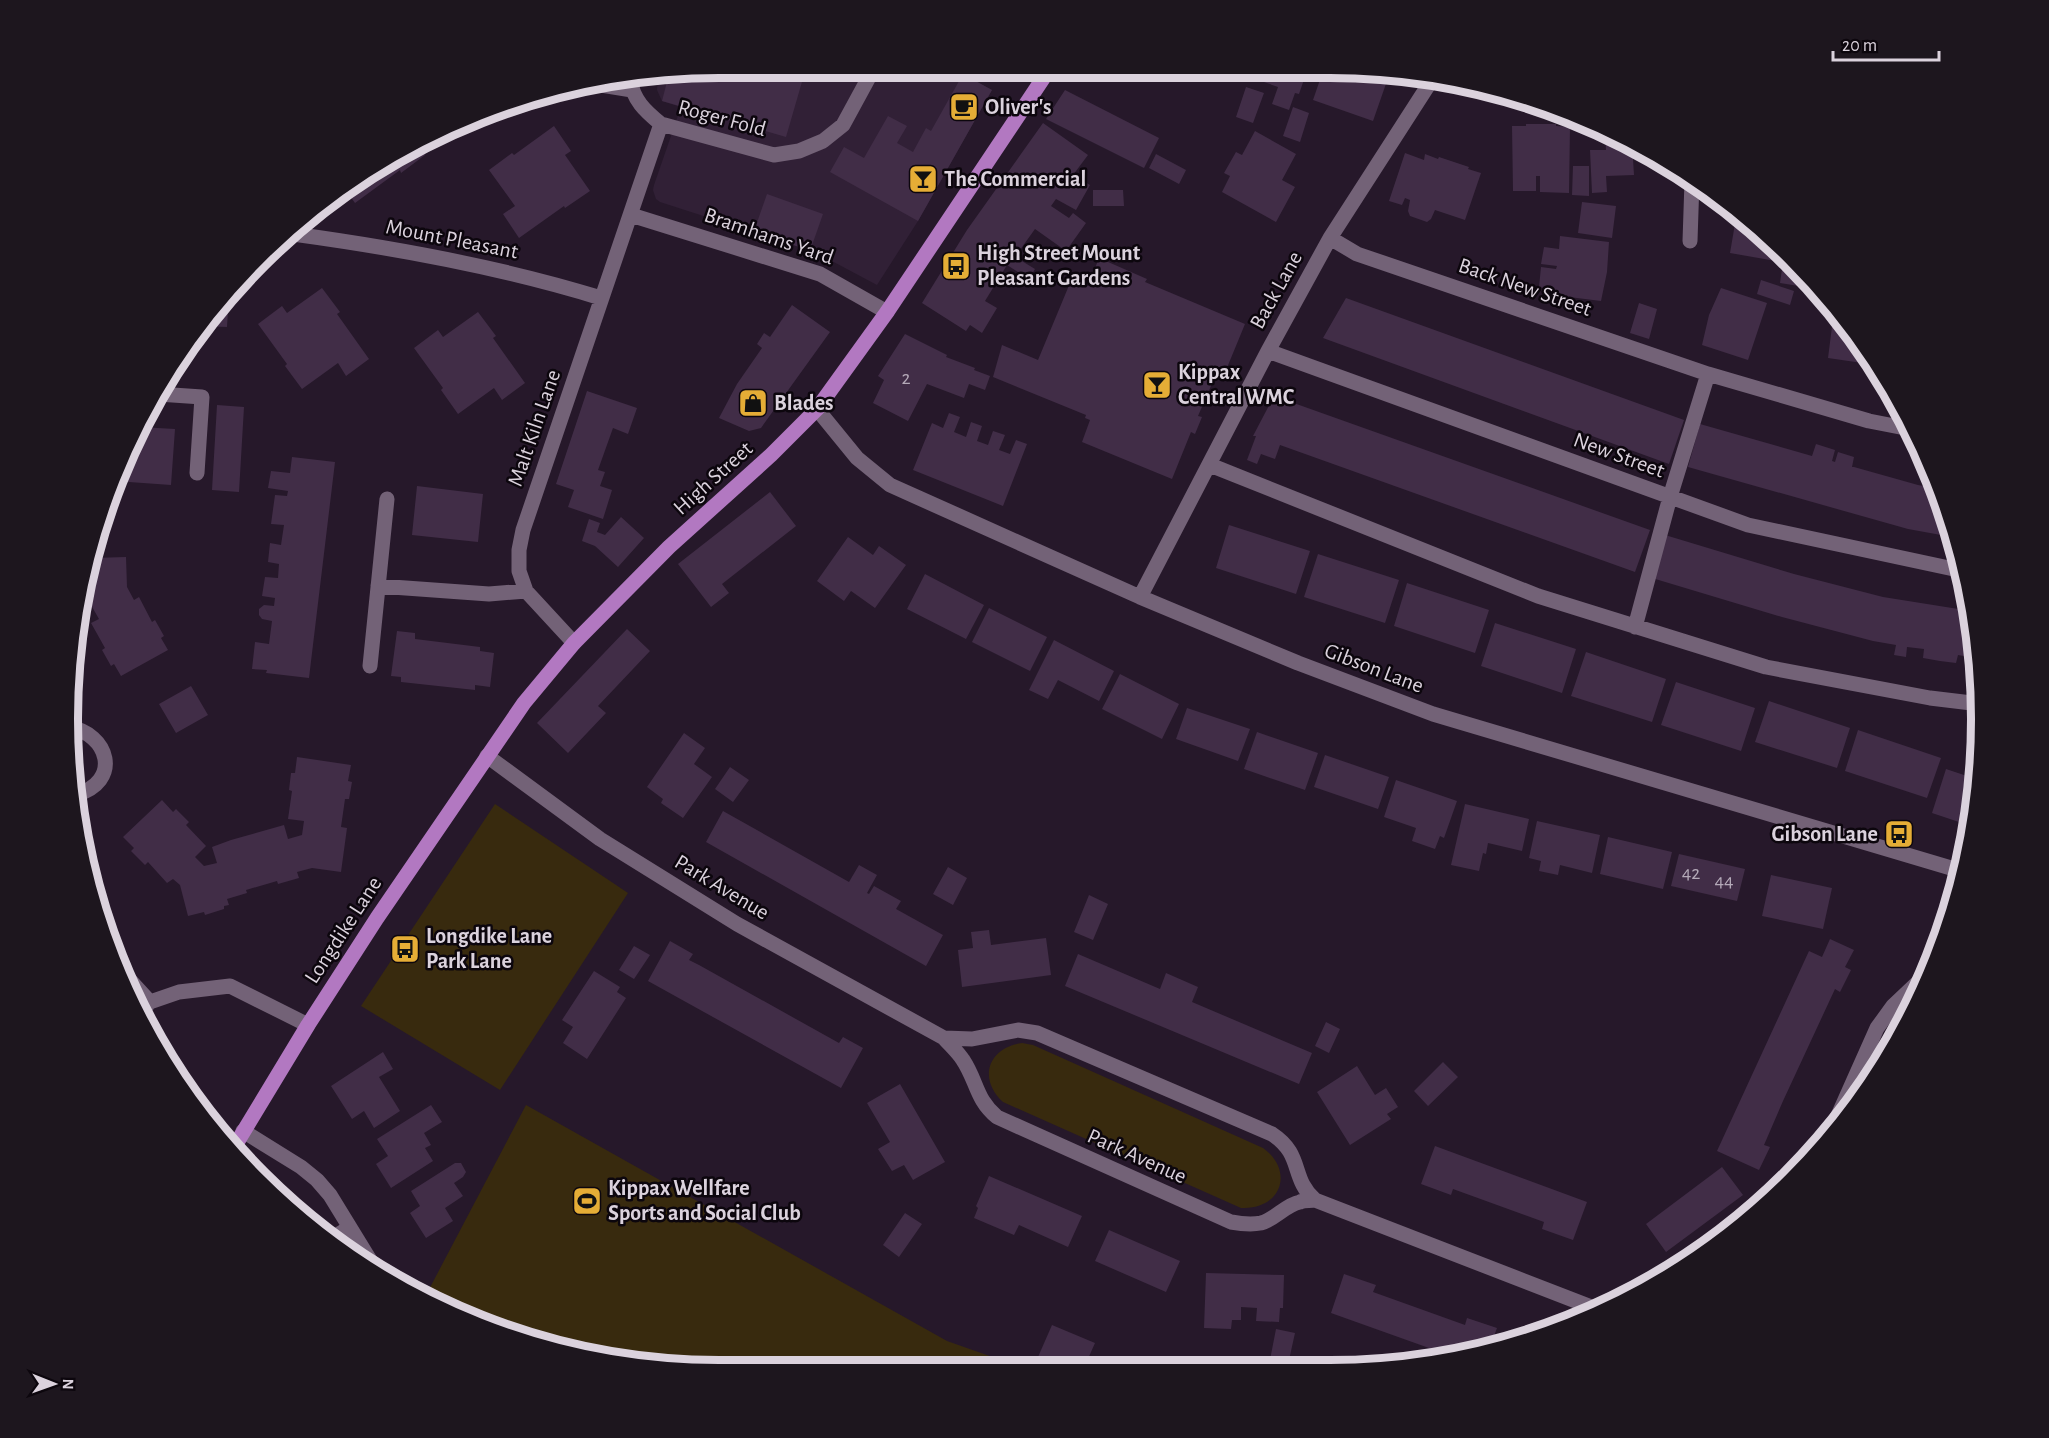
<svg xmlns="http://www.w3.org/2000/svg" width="2049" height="1438" viewBox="0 0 2049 1438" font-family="'Alegreya Sans',sans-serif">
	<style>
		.built { fill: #312036 }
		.green { fill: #382a0e }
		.building { fill: #412d47 }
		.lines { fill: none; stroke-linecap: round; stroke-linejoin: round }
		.minor { stroke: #736277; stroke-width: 15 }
		.major { stroke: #b278c1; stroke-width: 15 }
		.labels { text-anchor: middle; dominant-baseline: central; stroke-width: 5; stroke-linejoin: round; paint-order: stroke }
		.number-label { font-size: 20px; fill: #b4a9b8 }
		.poi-label { font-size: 22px; font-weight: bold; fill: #dbd2dd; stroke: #0c060d; text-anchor: start }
		.street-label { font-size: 22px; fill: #dbd2dd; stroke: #0c060d }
		.rim { fill: none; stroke: #dbd2dd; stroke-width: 8 }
	</style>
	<rect width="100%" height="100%" fill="#26182a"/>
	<!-- built -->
	<path class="built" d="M719,68H949L992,90L918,221L877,285L815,252L660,202L656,199L653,190L654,185L681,107L662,101L657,90L658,75Z"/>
	<!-- green -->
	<path class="green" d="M495,804L628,893L500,1090L361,1006Z
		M1022,1043L1033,1045L1263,1148C1295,1171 1281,1210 1241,1208L1003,1102C977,1078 989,1047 1022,1043Z
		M526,1105L947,1341L1029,1370H719L592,1358L469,1321L425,1297Z"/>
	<!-- building -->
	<path class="building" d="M719,68H806L786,137L662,101L669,74Z
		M1177,68H1217L1180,78Z
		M1269,68H1308L1299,94L1295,93L1289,110L1272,104L1278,87L1264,82Z
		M1324,68L1365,71L1388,78L1373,121L1313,100Z
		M963,74L992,90L918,221L830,172L844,147L864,158L888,116L907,126L897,143L913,152L926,128L931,131Z
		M1246,87L1264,93L1253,123L1236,117Z
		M1065,90L1159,138L1144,168L1046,119Z
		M1293,107L1309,113L1300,142L1283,136Z
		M1043,123L1088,155L1073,175L1090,185L1076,210L1056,199L1051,206L1069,218L1073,213L1086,223L1066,251L1035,229L1015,257L1035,269L1029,279L1007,265L985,301L997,308L982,333L970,325L966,331L922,303L967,230Z
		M1526,124H1556V126L1570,127L1569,193L1540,192V176H1536V191H1513L1512,126H1526Z
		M554,126L571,151L565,155L590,191L565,208L564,206L519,238L503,214L515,206L489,170L512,153L514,155Z
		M1605,130L1618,135L1656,158L1633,159L1634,175L1606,176L1607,192L1592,193L1590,150H1606Z
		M1255,131L1296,154L1282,180L1295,187L1276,222L1222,192L1230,176L1224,173L1236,152L1242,155Z
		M417,143L425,155L401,173L400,170L355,203L344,188L357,177Z
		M1405,153L1424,160L1425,154L1438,159L1439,157L1469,167L1468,169L1481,173L1465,220L1435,210L1431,219L1427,222L1410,216L1408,211L1410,200L1405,198L1402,205L1389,201Z
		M1156,154L1186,170L1179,184L1149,168Z
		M1573,166H1589V196L1572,195Z
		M1093,190H1123L1124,206H1093Z
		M767,194L823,214L810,251L754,231Z
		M1582,202L1616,206L1612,238L1578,233Z
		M1737,212L1791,259L1793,264L1730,253Z
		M1560,236L1609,242L1607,272L1601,301L1553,295L1543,293L1539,287L1541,267L1556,269L1557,266L1541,264L1544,247L1559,249Z
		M1099,258L1147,279L1145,282L1245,324L1224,375L1217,372L1198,416L1202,417L1195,434L1191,432L1172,479L1082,442L1090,420L1085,418L1086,415L993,377L1002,345L1038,360L1070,283L1088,286Z
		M1782,269L1802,272L1806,277L1805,287L1780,283Z
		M1761,280L1794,291L1790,305L1757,294Z
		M322,288L340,312L337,314L369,359L346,376L338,363L302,389L285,366L287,364L258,324L282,306L287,313Z
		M1721,288L1767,303L1748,360L1702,345L1709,315Z
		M226,294H229L227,327L201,326Z
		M1346,298L1684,420L1669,464L1323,338Z
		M1639,303L1657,309L1649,339L1630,333Z
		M792,305L830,332L761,428L749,431L719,418L737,384L762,348L757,344L764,333L770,337Z
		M1834,311L1872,357L1876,365L1828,358Z
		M478,312L496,336L493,338L525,383L502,400L494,388L458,414L441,390L443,388L414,348L438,330L443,337Z
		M905,334L947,355L946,357L975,368L974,370L990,376L985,390L969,384L964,398L927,384L908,421L873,403L884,380L878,376Z
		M587,391L637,408L628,434L613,428L598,470L605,472L600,486L612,490L603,519L568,507L574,490L556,484Z
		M1274,396L1650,530L1635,572L1280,445L1275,459L1261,454L1257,464L1247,460L1256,436H1253Z
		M217,405L244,407L239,492L212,490Z
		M949,413L960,417L954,432L966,437L971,422L982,426L977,441L988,445L993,431L1005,435L999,450L1010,454L1016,440L1027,444L1003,506L913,470L932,423L943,428Z
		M1700,424L1812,456L1816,444L1835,450L1832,461L1835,462L1838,452L1854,457L1852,467H1854L1918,485L1938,489L1952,537L1908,529L1688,467Z
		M140,427L175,429L171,485L115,481L117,469Z
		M292,457L335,462L309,678L266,673L267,670L252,669L255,642L269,644L272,621L262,619L259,615V609L264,605L274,606L275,598L262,596L265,577L278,578L279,564L268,562L270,543L281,545L284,525L271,524L275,495L287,496L288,491L268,488L271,471L290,473Z
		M417,486L483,494L478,542L412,535Z
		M770,492L796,526L722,584L729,593L711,607L678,564Z
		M621,517L644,538L618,567L595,546L582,541L589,519L600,523L597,532L605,535Z
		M1229,525L1310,551L1296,594L1216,568Z
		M1665,535L1794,574L1883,597L1971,611L1975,658L1958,655L1956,663L1940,661L1923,658L1924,649L1907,647L1906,657L1894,655L1896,645L1873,641L1782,617L1652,578Z
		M848,537L873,555L879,546L906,565L875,608L851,591L844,601L817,581Z
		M1318,554L1399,580L1385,623L1304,597Z
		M126,557L127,587L134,600L139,597L152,622L155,620L164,636L161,638L168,650L121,676L114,664L111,666L102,650L105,648L91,623L99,619L91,605H85V621L76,622L93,558Z
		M925,574L984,605L966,639L907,609Z
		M1407,583L1489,610L1475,653L1394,626Z
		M989,608L1047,637L1030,671L972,642Z
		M1495,623L1576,649L1562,693L1481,666Z
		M627,629L650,651L598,706L606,713L568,753L537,723Z
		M397,631L415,633V639L480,647V651L494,653L490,687L475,685V690L401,682V677L391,676Z
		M1054,640L1114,671L1099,701L1058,680L1048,699L1029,690Z
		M1586,652L1666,679L1652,722L1571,696Z
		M1120,674L1179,704L1162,739L1102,709Z
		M1676,682L1755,708L1741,751L1661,725Z
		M191,686L208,715L176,733L159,704Z
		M1769,701L1850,728L1837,768L1755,742Z
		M1187,708L1250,729L1238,761L1176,739Z
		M1858,730L1941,758L1927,798L1845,771Z
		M1257,732L1318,753L1305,790L1244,769Z
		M684,733L705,748L694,764L712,777L683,818L661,803L663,799L647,787Z
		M1325,755L1389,777L1378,809L1314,787Z
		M297,757L351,765L348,781L352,782L349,799H345L341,827L347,828L341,872L312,868L297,872L299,878L278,884L277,881L246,890L247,893L227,899L229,905L224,906V909L205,915L204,912L188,916L180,885L173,879L167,883L148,862L145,865L131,851L134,848L123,837L162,800L173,812L176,809L189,822L186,825L206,846L195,857L204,866L217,863L212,847L231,840L284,825L288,839L302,835L304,821L288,819L292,791L289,790L291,773H295Z
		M730,767L749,780L733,802L715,789Z
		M1946,769L1976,779L1971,826L1932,813Z
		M1396,780L1457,801L1444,838L1440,836L1435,849L1412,841L1416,828L1384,817Z
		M1465,804L1529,819L1522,851L1488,843L1486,854L1483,853L1479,871L1451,865Z
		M723,811L849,882L859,865L877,875L867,893L869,894L874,886L901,901L896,909L943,935L926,966L706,842Z
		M1537,821L1600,835L1592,873L1560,865L1558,875L1539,871L1541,861L1529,858Z
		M1608,837L1672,852L1663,889L1600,874Z
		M1679,854L1745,869L1737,901L1671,886Z
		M948,867L967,878L953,905L933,894Z
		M1771,875L1832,888L1823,929L1762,916Z
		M1089,895L1108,904L1093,940L1074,932Z
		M989,930L991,945L1046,938L1051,975L962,987L958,950L973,948L971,932Z
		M1830,939L1854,950L1845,967L1851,970L1840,992L1835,989L1783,1101L1764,1145L1770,1147L1759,1170L1717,1151L1809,951L1822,957Z
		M670,941L693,954L689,960L699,965L839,1043L843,1037L863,1048L841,1088L648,981Z
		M634,946L650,955L634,979L619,970Z
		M1078,954L1160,989L1166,973L1198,987L1192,1002L1312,1053L1299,1084L1065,986Z
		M594,971L620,987L617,992L626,998L587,1059L563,1043L573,1027L562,1020Z
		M1326,1022L1340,1029L1329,1053L1315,1046Z
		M383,1052L393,1069L379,1077L400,1111L374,1128L364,1111L352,1119L331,1086Z
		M1443,1062L1458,1077L1428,1106L1414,1091Z
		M1357,1066L1375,1095L1386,1088L1398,1107L1387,1114L1391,1119L1350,1145L1317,1092Z
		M900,1084L945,1162L913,1180L904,1165L892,1171L878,1149L890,1142L867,1103Z
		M431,1105L442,1122L424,1133L431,1145L425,1148L433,1161L391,1188L376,1164L388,1156L377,1139Z
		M1435,1146L1587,1202L1573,1240L1542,1229L1544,1222L1453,1189L1451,1195L1421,1184Z
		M455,1163H461L466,1172L463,1177L454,1183L463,1196L445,1208L453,1221L426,1238L410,1213L420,1206L411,1191Z
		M1722,1167L1743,1195L1666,1252L1646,1224Z
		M989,1176L1082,1216L1068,1247L1019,1225L1014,1235L974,1218L978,1208L976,1206Z
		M905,1213L922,1224L899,1257L883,1245Z
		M1109,1230L1180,1261L1166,1292L1095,1261Z
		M1206,1273L1284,1275L1283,1308H1280L1279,1322L1256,1321L1257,1308L1241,1307V1320H1232L1231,1329L1204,1328Z
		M1344,1274L1376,1285L1373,1292L1465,1325L1467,1318L1497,1328L1490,1347L1457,1358L1331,1313Z
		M1052,1325L1095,1343L1083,1370H1069L1038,1357Z
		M1276,1329L1295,1333L1287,1369L1269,1365Z"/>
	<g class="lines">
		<!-- minor -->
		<path class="minor" d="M1033,68L1044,75
			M595,84L632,90
			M661,124L774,155L799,151L823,141L843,125L874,68
			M631,215L820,274L887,312
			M293,234C396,248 501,267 601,298
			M1330,238L1357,254L1708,374L1869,421L1910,429
			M1690,241L1692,181
			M1268,351L1748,525L1963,571
			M158,394L202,397L197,473
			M817,409L857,458L890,485L1140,597L1298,663L1433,714L1961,871
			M1210,465L1538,596L1766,667L1930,698L1980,704
			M378,586L489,594L526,591
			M1140,597L1268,351L1330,238L1433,78
			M1635,627L1670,497L1708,374
			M574,643L526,591L519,571V550L523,530L661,124C645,111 633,100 630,79
			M370,666L387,499
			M68,727C109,733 123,782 75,795
			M487,756L600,839L737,924L944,1038C950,1045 958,1052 963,1060C977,1081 976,1100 997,1117L1231,1222C1242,1224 1251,1225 1261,1223C1276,1219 1285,1205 1300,1202C1304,1200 1310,1201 1315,1200
			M121,967L128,978L150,1002
			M139,1014L150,1002L179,992L230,986L308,1025
			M944,1038L972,1039L1018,1030L1037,1033L1272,1134C1304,1155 1290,1178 1315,1200L1599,1310
			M1832,1129L1877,1028L1893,1006L1931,970
			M243,1131L301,1167L317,1180L330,1195L376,1270
			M331,1239L349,1228"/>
		<!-- major -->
		<path class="major" d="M233,1149L308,1025L377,918L524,703L574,643L669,547L771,455L817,409L887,312L1050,68"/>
	</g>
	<!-- icons -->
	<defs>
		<g id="cafe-square" transform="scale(1.5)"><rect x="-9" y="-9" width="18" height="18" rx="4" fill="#e5ad36" stroke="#0c060d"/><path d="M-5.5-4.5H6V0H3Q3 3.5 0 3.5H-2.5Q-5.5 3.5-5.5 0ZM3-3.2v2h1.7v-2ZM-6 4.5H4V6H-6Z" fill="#111"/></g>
		<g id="bar-square" transform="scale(1.5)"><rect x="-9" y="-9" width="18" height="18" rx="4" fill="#e5ad36" stroke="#0c060d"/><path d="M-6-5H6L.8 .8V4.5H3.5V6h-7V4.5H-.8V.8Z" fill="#111"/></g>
		<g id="bus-square" transform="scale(1.5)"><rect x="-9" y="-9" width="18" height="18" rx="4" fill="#e5ad36" stroke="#0c060d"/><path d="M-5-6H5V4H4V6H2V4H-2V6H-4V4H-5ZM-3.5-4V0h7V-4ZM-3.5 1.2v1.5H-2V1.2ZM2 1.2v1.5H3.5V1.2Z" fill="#111"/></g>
		<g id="shop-square" transform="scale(1.5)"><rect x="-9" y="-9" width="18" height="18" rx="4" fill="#e5ad36" stroke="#0c060d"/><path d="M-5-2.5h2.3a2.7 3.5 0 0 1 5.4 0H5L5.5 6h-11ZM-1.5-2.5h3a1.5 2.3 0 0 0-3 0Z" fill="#111"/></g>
		<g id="stadium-square" transform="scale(1.5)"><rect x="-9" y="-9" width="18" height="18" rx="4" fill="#e5ad36" stroke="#0c060d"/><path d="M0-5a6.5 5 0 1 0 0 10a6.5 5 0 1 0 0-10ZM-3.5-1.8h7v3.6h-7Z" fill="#111"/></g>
	</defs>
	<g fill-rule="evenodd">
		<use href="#cafe-square" x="964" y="107"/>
		<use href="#bar-square" x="923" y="179"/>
		<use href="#bus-square" x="956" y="266"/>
		<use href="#bar-square" x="1157" y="385"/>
		<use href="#shop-square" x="753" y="403"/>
		<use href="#bus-square" x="1899" y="834"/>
		<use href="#bus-square" x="405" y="949"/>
		<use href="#stadium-square" x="587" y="1201"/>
	</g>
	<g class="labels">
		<!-- number labels -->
		<g class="number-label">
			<text x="906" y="378">2</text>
			<text x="1691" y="873">42</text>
			<text x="1724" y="881">44</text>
		</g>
		<!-- poi labels -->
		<g class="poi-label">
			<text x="985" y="107">Oliver's</text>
			<text x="944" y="179">The Commercial</text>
			<text x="977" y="253">High Street Mount<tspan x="977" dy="25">Pleasant Gardens</tspan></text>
			<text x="1178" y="372">Kippax<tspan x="1178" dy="25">Central WMC</tspan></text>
			<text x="774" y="403">Blades</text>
			<text x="1878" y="834" text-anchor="end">Gibson Lane</text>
			<text x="426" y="936">Longdike Lane<tspan x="426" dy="25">Park Lane</tspan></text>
			<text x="608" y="1188">Kippax Wellfare<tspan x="608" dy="25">Sports and Social Club</tspan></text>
		</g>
		<!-- street labels -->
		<g class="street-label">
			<text transform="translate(722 118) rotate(15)">Roger Fold</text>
			<text transform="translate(769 236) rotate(19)">Bramhams Yard</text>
			<text transform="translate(452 239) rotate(11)">Mount Pleasant</text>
			<text transform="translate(1525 287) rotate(19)">Back New Street</text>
			<text transform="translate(1276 290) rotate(-61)">Back Lane</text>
			<text transform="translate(534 428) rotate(-71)">Malt Kiln Lane</text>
			<text transform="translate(1619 455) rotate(20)">New Street</text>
			<text transform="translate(713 478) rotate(-42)">High Street</text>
			<text transform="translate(1374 668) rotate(21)">Gibson Lane</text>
			<text transform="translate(722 887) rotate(31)">Park Avenue</text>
			<text transform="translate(343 930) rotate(-57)">Longdike Lane</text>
			<text transform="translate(1137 1156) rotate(24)">Park Avenue</text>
		</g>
	</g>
	<!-- crop -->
	<path d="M0 0H2049V1438H0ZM719 78H1330A641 641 0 0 1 1971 719V719A641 641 0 0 1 1330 1360H719A641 641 0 0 1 78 719V719A641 641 0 0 1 719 78Z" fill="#1d161e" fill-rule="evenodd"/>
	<path class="rim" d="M719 78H1330A641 641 0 0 1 1971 719V719A641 641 0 0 1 1330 1360H719A641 641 0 0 1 78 719V719A641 641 0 0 1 719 78Z"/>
	<!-- north arrow -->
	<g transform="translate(54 1384) rotate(91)" stroke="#0c060d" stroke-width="4.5" paint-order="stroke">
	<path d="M0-4.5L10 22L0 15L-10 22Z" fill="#dbd2dd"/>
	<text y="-9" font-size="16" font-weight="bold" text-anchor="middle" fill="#dbd2dd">N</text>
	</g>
	<!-- scale -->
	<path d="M1833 51v9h106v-9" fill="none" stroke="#dbd2dd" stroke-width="3"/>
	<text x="1842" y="51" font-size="18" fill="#dbd2dd" stroke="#0c060d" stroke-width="4.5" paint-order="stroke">20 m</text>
</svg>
